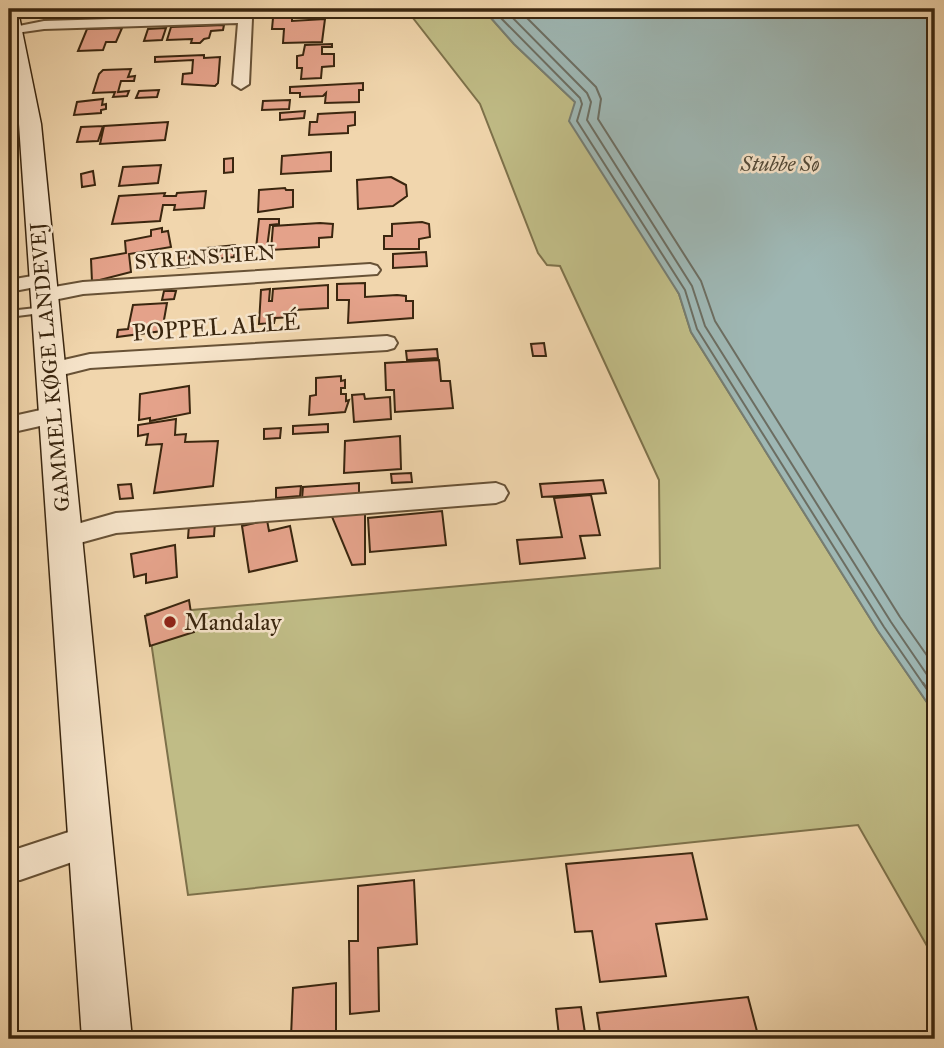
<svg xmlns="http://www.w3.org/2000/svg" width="944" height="1048" viewBox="0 0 944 1048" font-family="'IM FELL Great Primer',serif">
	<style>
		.green { fill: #c0bc86; stroke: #7d714a; stroke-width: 2 }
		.water { fill: #9eb7b4; stroke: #767d72; stroke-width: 2 }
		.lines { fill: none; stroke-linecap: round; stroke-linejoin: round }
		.shore-far1 { stroke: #6c6e62; stroke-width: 2 }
		.shore { stroke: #6c6e62; stroke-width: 2.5 }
		.building { fill: #e4a28a; stroke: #3a260f; stroke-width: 2 }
		.lane-casing { stroke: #685236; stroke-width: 4 }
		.street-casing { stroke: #685236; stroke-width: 4 }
		.secondary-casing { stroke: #3a260f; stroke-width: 3 }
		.lane { fill: #f6e4ca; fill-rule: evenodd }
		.street { fill: #f6e4ca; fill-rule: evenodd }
		.secondary { fill: #f6e4ca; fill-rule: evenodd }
		.poi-dot { fill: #8f2418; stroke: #f6e4ca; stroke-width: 2.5 }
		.labels { text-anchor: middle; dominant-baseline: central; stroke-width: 5; stroke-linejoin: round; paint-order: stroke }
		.far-water-label { font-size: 21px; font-style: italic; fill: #534a38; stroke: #f6e4ca }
		.far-street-label { font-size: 21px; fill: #3a260f; stroke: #f6e4ca }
		.street-label { font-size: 24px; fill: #3a260f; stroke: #f6e4ca }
		.poi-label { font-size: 24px; fill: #3a260f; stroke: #f6e4ca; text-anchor: start }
	</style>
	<rect width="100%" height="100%" fill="#f1d6ad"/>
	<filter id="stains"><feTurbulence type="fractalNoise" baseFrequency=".00286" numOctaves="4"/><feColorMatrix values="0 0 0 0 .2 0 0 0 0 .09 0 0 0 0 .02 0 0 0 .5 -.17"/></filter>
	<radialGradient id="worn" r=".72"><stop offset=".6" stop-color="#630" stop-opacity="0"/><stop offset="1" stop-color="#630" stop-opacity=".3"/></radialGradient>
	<!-- green -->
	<path class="green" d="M406,9H483L514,44L575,102L679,294L691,332L878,631L935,714V960L858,825L188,895L147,614L660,568L659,480L560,266L547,265L538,253L480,104Z"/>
	<!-- water -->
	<path class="water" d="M483,9H935V714L878,631L691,332L679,294L569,121L575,102L514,44Z"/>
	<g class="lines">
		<!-- shore-far1 -->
		<path class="shore-far1" d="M492,9L580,98L582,104L577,121L685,290L697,329L884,627L924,685
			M504,9L587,93L591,102L587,120L692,286L705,326L891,622L934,685
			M518,9L596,87L601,99L598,119L701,281L715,321L900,617L935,667"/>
		<!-- shore -->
		<path class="shore" d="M923,683L935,701
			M933,683L935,686"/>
	</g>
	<!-- building -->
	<path class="building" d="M82,9H114L104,11L101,17L78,18Z
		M170,9H192L190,16L168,17Z
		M269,9H303L300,17H292V21L325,19L322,42L283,43L284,29H272L273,18H267Z
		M224,25L223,30L211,31L209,38L204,39L200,43H191L192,39L167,40L171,27Z
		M122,28L116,42H106L103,50L78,51L87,29Z
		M166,28L162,40L144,41L148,29Z
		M332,44V47H322V54H334V66L322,67L321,78L301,79L302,68H297V56L303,55L305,45Z
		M204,55V58L220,57L218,83L215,86L182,84L183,74L192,73L193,60L155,62V57Z
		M131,69L128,77L135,76L134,81H121L118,92L129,91L127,96L113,97L115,92L93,93L99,74L103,70Z
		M363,83V90H359V102L325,103L326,93L323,96L300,97V93H290V87Z
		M159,90L157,97L136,98L139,91Z
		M103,99L102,105L106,104V109L101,110V113L74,115L77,102Z
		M290,100L289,109L262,110L263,101Z
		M305,111L304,118L280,120V113Z
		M355,112V125L348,126V133L309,135L310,122H317L318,114Z
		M168,122L165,140L100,144L104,126Z
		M103,126L98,141L77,142L81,127Z
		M331,152V171L281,174L282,156Z
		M233,158V172L224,173V159Z
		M161,165L158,183L119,186L123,167Z
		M93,171L95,185L82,187L81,174Z
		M391,177L406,185L407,196L393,206L358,209L357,180Z
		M285,188L286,190H293V207L258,212L259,190Z
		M206,191L204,208L174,210L175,205H163L160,221L112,224L119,196L165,193L164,196H176L177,193Z
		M259,219H279V224L270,225L267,248L256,249Z
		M422,222L429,224L430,237L419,239V249H384V236H392V224Z
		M320,223L333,224L332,237L319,238V247L271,250L273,226Z
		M162,228V232L168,231L171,247L129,254L131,272L92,282L91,259L126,253L125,241L151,236V230Z
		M235,245L234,257L207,260V248Z
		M426,252L427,266L393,268V254Z
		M178,255H190L189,267L177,268Z
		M365,283V297L397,295L406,296V301H413V318L348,323L349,300H337V284Z
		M328,285V308L295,310L294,317L275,318L274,323L259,324L261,290L270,289L269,301H272L273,289Z
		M164,291H176L174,299L162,300Z
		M167,303L162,331L117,337L118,330L128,329L133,305Z
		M544,343L546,356H533L531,344Z
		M437,349L438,358L407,360L406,351Z
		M439,360L441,381H450L453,408L395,412L394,390H386L385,363Z
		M341,376V381L345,380V388H341V394H346V401L349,400L345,412L309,415L310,396L316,395V378Z
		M189,386L190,413L150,421V418L139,420L140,394Z
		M364,394L365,399L390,397L391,419L354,422L352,395Z
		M176,419L175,435L186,434L185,442L218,441L213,486L154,493L162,444L146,445L148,434L138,436V425Z
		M328,424V432L293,434V426Z
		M281,428L280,438L264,439V429Z
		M400,436L401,469L344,473L345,441Z
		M411,473L412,482L392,483L391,474Z
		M603,480L606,493L542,497L540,484Z
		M359,483V494L302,499L303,487Z
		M131,484L133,498L120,499L118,485Z
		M301,486L300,496L276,498V488Z
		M591,495L600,535L580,536L585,558L520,564L517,540L562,537L554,498Z
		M365,510V564L352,565L330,512Z
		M442,511L446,545L370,552L368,518Z
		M267,520L269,531L290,526L297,561L249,572L242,526Z
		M215,522L214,536L188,538L189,525Z
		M175,545L177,577L146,583V574L134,577L131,554Z
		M189,600L194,632L150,646L145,616Z
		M692,853L707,919L656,924L666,976L600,982L592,931L575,932L566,864Z
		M414,880L417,944L378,948L379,1011L350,1014L349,941H358V886Z
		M336,983V1033L291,1037L293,988Z
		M748,997L759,1039H601L597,1013Z
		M581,1007L585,1033L559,1036L556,1009Z
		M525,1031L526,1039H504L503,1033Z"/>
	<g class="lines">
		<!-- lane casing -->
		<g class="lane-casing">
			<path id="lane" d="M45,307L49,308V312L9,317V311Z"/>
		</g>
		<!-- street casing -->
		<g class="street-casing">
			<path id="street" d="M245,15L252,19L249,84L241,89L233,84L238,23L44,29L9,34V28L44,21Z
				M370,264L377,266L380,270L377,274L83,294L44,302L37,300L34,295L37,290L83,282Z
				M44,274L51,276L54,280L51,284L9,292V280Z
				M387,336L394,338L397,343L394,348L387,350L90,368L50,378L42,375L39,370L42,365L90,354Z
				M54,407L62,409L65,415L62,421L9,433V417Z
				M496,483L504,486L508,493L504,500L496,503L116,533L65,547L56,544L53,537L56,530L116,513Z
				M90,825L101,830L106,841L101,852L20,880L9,881V849L20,848Z"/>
		</g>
		<!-- secondary casing -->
		<g class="secondary-casing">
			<path id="secondary" d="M9,10L19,16L41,124L132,1039H82L19,124L9,61Z"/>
		</g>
		<!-- lane -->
		<use href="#lane" class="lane"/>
		<!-- street -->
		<use href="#street" class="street"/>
		<!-- secondary -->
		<use href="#secondary" class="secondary"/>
	</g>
	<!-- markers -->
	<circle class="poi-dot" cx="170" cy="622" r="7"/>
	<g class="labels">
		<!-- far-water labels -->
		<g class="far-water-label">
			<text x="780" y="164">Stubbe Sø</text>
		</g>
		<!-- far-street labels -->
		<g class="far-street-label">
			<text transform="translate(205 257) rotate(-4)">SYRENSTIEN</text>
			<text transform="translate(50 367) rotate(-95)">GAMMEL KØGE LANDEVEJ</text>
		</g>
		<!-- street labels -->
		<g class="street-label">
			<text transform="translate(216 327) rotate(-4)">POPPEL ALLÉ</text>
		</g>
		<!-- poi labels -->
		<g class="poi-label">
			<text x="184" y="622">Mandalay</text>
		</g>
	</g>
	<!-- margin -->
	<rect width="944" height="1048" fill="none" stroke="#f1d6ad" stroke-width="35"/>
	<rect x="10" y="10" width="923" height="1027" fill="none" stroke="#3a260f" stroke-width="3.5"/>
	<rect x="18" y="18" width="909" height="1013" fill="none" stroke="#3a260f" stroke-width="2"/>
	<rect width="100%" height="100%" filter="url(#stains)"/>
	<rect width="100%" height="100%" fill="url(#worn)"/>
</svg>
